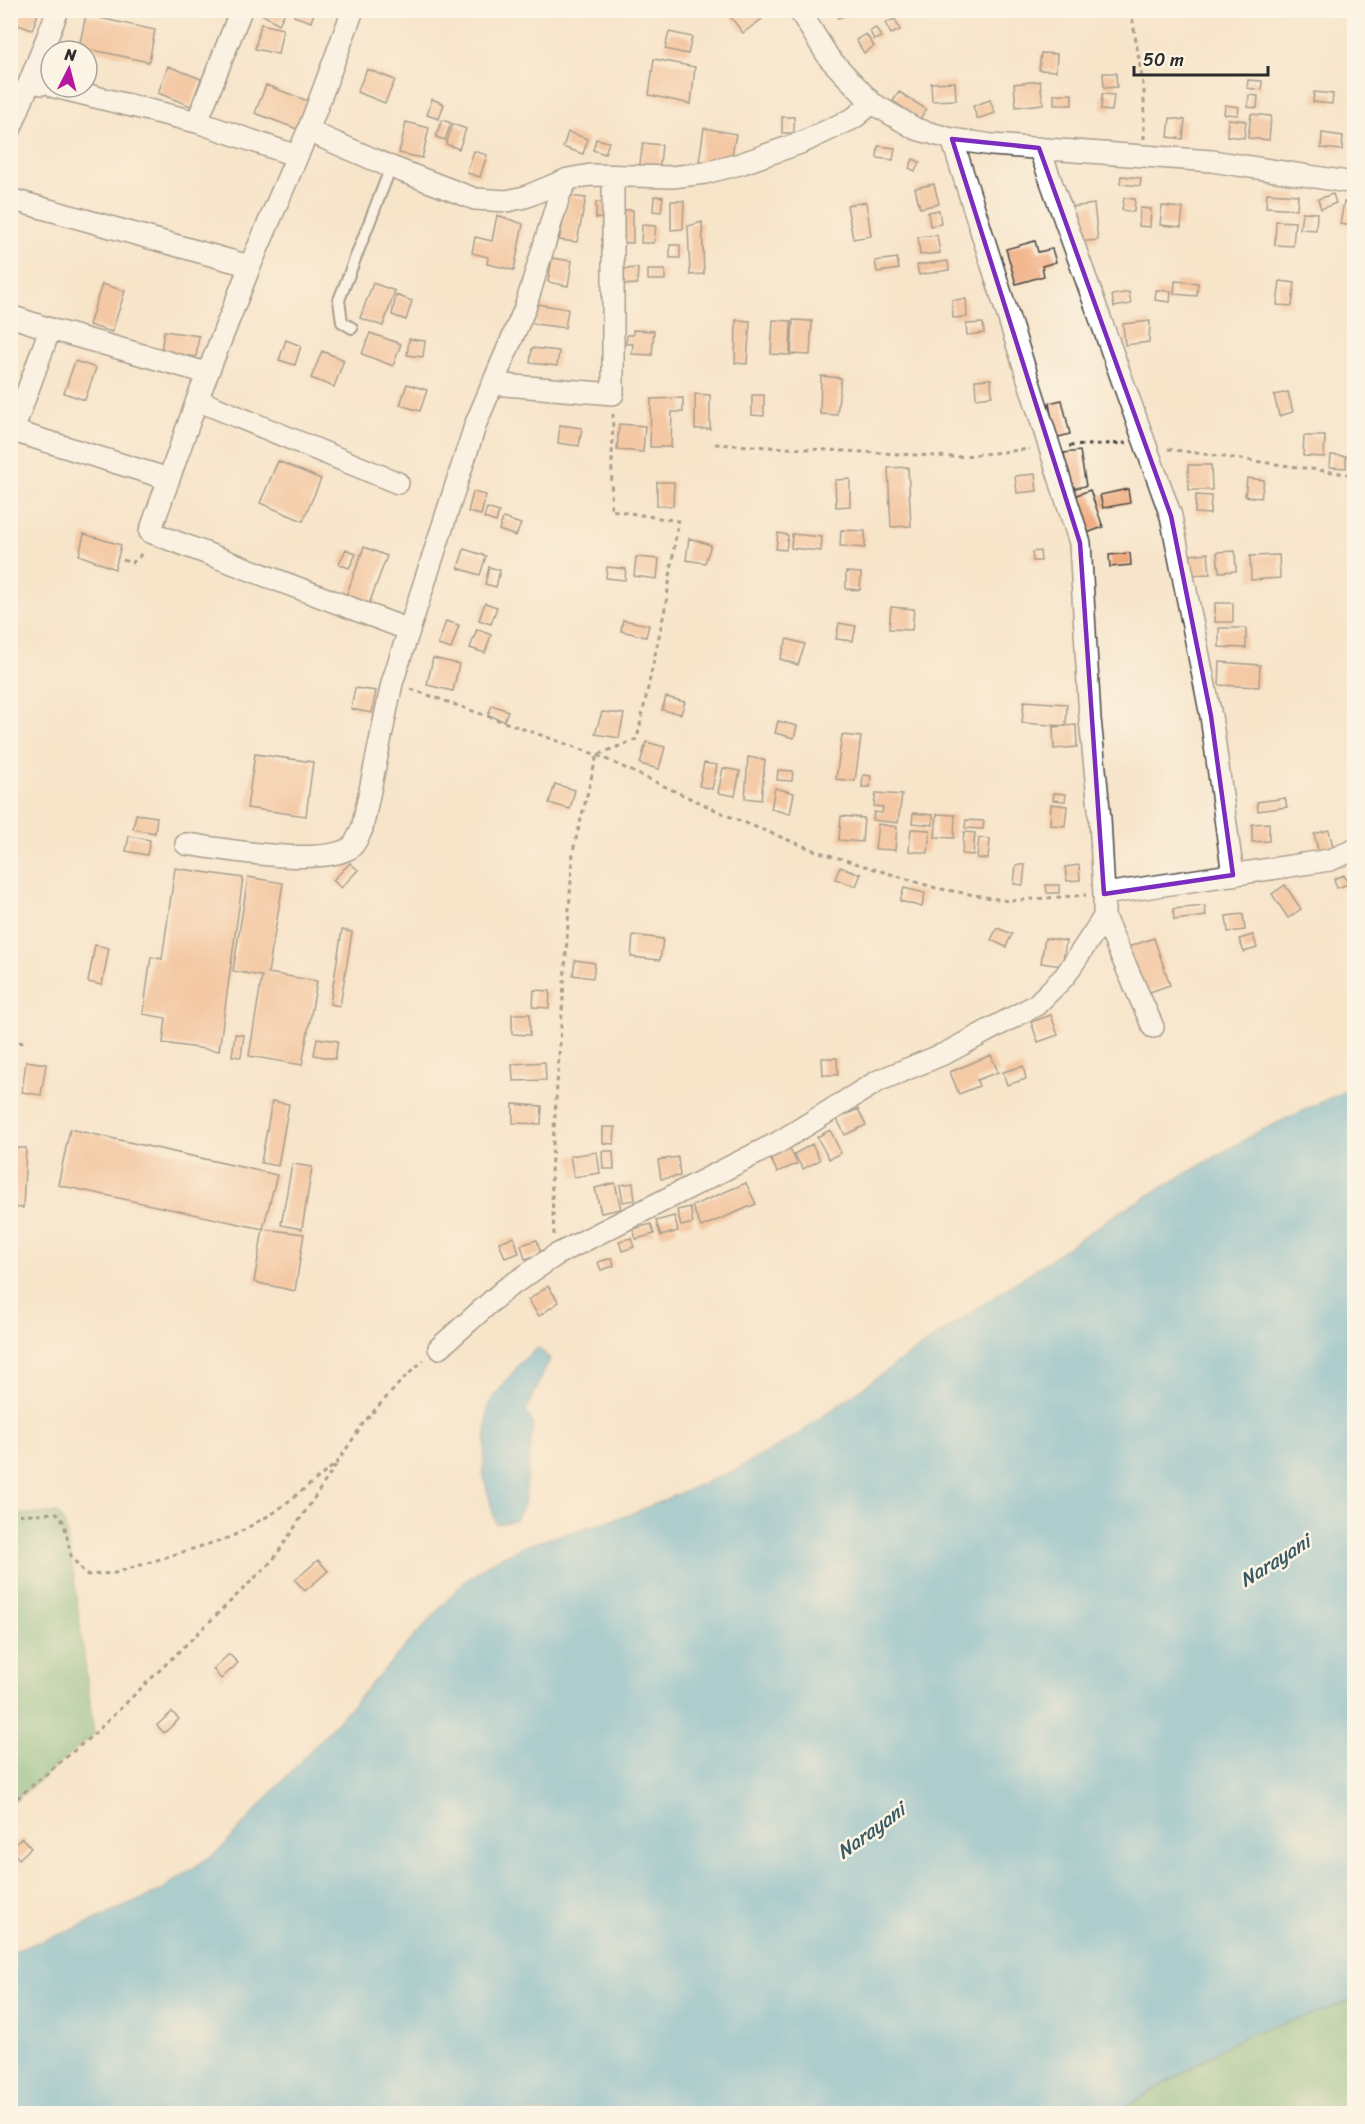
<svg xmlns="http://www.w3.org/2000/svg" width="1365" height="2124" viewBox="0 0 1365 2124" font-family="Sriracha,sans-serif">
	<style>
		.forest { fill: #6db67c; stroke: #4c7054; stroke-width: 1.5 }
		.water { fill: #52afd0; stroke: #3e6d7e; stroke-width: 1.5 }
		.building { fill: #efa576 }
		.lines { fill: none; stroke-linecap: round; stroke-linejoin: round }
		.lane-casing { stroke: #4a4743; stroke-width: 14 }
		.street-casing { stroke: #4a4743; stroke-width: 24 }
		.path { stroke: #4a4743; stroke-width: 3; stroke-dasharray: 4.5 4.5; stroke-linecap: butt }
		.lane { stroke: #fff; stroke-width: 10 }
		.street { stroke: #fff; stroke-width: 21 }
		.marked { fill: none; stroke: #7b2cbf; stroke-width: 4.5; stroke-linejoin: round }
		.labels { text-anchor: middle; dominant-baseline: central; stroke-width: 5; stroke-linejoin: round; paint-order: stroke }
		.water-label { font-size: 20px; font-style: italic; fill: #395965; stroke: #fcf5e5 }
	</style>
	<rect width="100%" height="100%" fill="#fcf5e5"/>
	<filter id="ink" filterUnits="userSpaceOnUse"><feTurbulence type="fractalNoise" baseFrequency=".0167" numOctaves="2"/><feDisplacementMap in="SourceGraphic" scale="12" xChannelSelector="R" yChannelSelector="G"/><feConvolveMatrix kernelMatrix="1 2 1 2 8 2 1 2 1" color-interpolation-filters="sRGB"/></filter>
	<filter id="wash" filterUnits="userSpaceOnUse"><feTurbulence type="fractalNoise" baseFrequency=".008" numOctaves="4" result="noise"/><feDisplacementMap in="SourceGraphic" scale="24" xChannelSelector="R" yChannelSelector="G"/><feGaussianBlur stdDeviation="1.35" result="paint"/><feColorMatrix in="noise" values="0 0 0 0 0 0 0 0 0 0 0 0 0 0 0 0 0 1.4 0 .05"/><feComposite in="paint" operator="in"/></filter>
	<g filter="url(#wash)">
		<rect width="100%" height="100%" fill="#f7e5cb"/>
		<!-- forest -->
		<path class="forest" d="M57,1513L64,1523L71,1556L94,1734L11,1804V1515Z
			M1354,1999V2113L1116,2114L1221,2049L1253,2032L1312,2015Z"/>
		<!-- water -->
		<path class="water" d="M1354,1087V1999L1312,2015L1253,2032L1221,2049L1116,2113H11V1952L72,1930L158,1892L221,1849L464,1582L490,1563L524,1546L629,1515L735,1470L790,1440L893,1366L1118,1213L1258,1132Z
			M538,1348L550,1359L526,1411L533,1424L524,1506L514,1521L496,1524L483,1473L488,1405L521,1362Z"/>
		<g id="blocks">
			<!-- building -->
			<path class="building" d="M10,10L39,11L32,30L10,22Z
				M254,10H286L279,24Z
				M296,10H315L311,22L294,16Z
				M735,10H757L763,18L743,33L729,15Z
				M835,10H847L849,14L838,18Z
				M86,15L155,30L149,62L79,47Z
				M895,19L900,30L891,34L885,23Z
				M261,24L283,29L278,54L255,49Z
				M876,28L881,37L874,40L870,31Z
				M669,32L692,37L688,54L665,49Z
				M866,34L874,46L864,53L856,40Z
				M1041,53L1057,54L1056,71L1039,70Z
				M654,59L695,67L691,104L649,95Z
				M168,66L201,79L191,106L158,93Z
				M367,69L395,80L385,103L357,92Z
				M1103,73H1116L1117,87L1104,88Z
				M1248,80L1262,81V90L1247,88Z
				M1040,81L1043,104L1016,107L1014,84Z
				M955,82L956,100L932,101L931,83Z
				M266,85L308,101L297,129L255,113Z
				M899,92L926,109L920,119L893,101Z
				M1314,92L1333,94L1332,104L1313,102Z
				M1054,94H1072V105H1054Z
				M1102,94L1114,95L1112,111L1101,110Z
				M1249,95L1258,96L1257,108L1248,107Z
				M432,99L444,104L439,119L427,115Z
				M990,100L995,113L977,119L973,106Z
				M1225,105L1239,107L1238,115L1224,114Z
				M1251,114L1271,116L1269,140L1248,138Z
				M782,117H794V133H782Z
				M1170,118L1185,120L1183,139L1168,137Z
				M1228,119L1246,121L1244,138L1227,136Z
				M442,120L451,123L445,140L436,137Z
				M406,122L429,128L422,158L399,153Z
				M453,124L466,129L459,149L446,144Z
				M704,128L736,134L731,160L699,162Z
				M568,132L588,139L583,154L563,147Z
				M1322,133L1343,136L1342,150L1321,148Z
				M596,139L609,142L605,154L593,150Z
				M643,143L662,145L659,173L639,170Z
				M878,146L895,148L893,160L877,158Z
				M474,151L487,155L480,177L467,173Z
				M913,159L920,162L915,171L909,168Z
				M1121,176L1141,178L1140,186L1120,184Z
				M934,184L939,204L920,208L915,188Z
				M1267,193L1298,195L1297,209L1266,207Z
				M1333,194L1336,203L1321,209L1318,199Z
				M569,196L586,198L577,242L559,240Z
				M654,196L663,197L661,212L653,211Z
				M1124,198L1135,199L1134,212L1122,210Z
				M671,201H684L683,229L671,230Z
				M596,202H606V219L596,218Z
				M866,202L871,236L853,239L847,205Z
				M1344,202L1354,203V226L1340,224Z
				M1094,204L1098,240L1076,242L1071,207Z
				M1162,206L1183,208L1181,227L1160,225Z
				M1140,208L1151,209L1150,227L1139,226Z
				M614,210H633V243L613,242Z
				M939,210L941,224L930,226L928,212Z
				M1302,212L1317,213L1316,230L1300,229Z
				M497,215L523,224L514,270L487,264L488,257L472,253L475,237L492,241Z
				M1276,221L1295,222L1293,246L1275,245Z
				M702,222L704,274L690,275L688,226Z
				M642,225L656,226L654,243H641Z
				M937,235L940,253L920,255L918,237Z
				M1035,241L1038,252L1052,249L1056,262L1042,266L1044,276L1016,284L1006,249Z
				M670,245H680V258H670Z
				M552,258L572,261L568,286L548,282Z
				M897,258L899,269L877,272L875,261Z
				M948,261L949,270L919,275L917,265Z
				M638,268L637,284L621,285V269Z
				M648,270H665V280H648Z
				M1175,281L1198,283L1197,296L1174,294Z
				M1280,281L1295,283L1292,306L1277,305Z
				M373,283L395,291L383,326L360,318Z
				M102,284L125,291L112,332L89,325Z
				M1156,290L1171,291L1170,302L1155,300Z
				M1129,292L1131,304L1114,307L1112,295Z
				M396,295L412,301L406,320L392,315Z
				M966,299L967,317L953,318L952,300Z
				M531,303L568,309L565,328L528,323Z
				M736,320L750,321L747,364L735,363Z
				M773,320L791,321L790,355L771,354Z
				M793,320L812,321L810,355L791,354Z
				M1150,321L1149,342L1125,345L1123,324Z
				M983,323L984,333L967,335L966,324Z
				M633,330L654,331L652,355L632,354L633,344H626L627,335H633Z
				M164,331L199,336L196,357L161,352Z
				M370,333L401,344L393,366L362,354Z
				M409,339L425,341L423,357L407,355Z
				M286,340L301,346L295,365L279,360Z
				M532,348L559,351L557,366L530,363Z
				M322,351L344,360L334,387L311,378Z
				M75,361L96,368L85,400L64,393Z
				M821,376L841,378L837,415L820,414Z
				M991,379L992,396L976,398L975,380Z
				M407,384L427,390L420,411L400,405Z
				M1288,392L1293,412L1279,416L1274,395Z
				M695,394L710,395V429H695Z
				M752,395H764V416L752,415Z
				M683,398V412H672L671,447H650L651,399Z
				M1062,400L1070,434L1055,438L1049,403Z
				M619,424L645,426L643,452L617,450Z
				M560,425L582,428L579,446L558,443Z
				M1304,436H1325L1324,457L1303,456Z
				M1080,451L1086,486L1070,489L1064,453Z
				M1331,455L1346,456V468L1330,467Z
				M278,461L321,479L303,521L260,503Z
				M1188,465H1211L1212,490H1189Z
				M908,467L911,526L891,527L888,468Z
				M1035,474L1037,491L1017,493L1015,476Z
				M1247,478L1264,480L1261,498L1245,496Z
				M850,479V506L836,507L835,480Z
				M657,482H674L673,506H657Z
				M1128,489L1130,503L1103,508L1100,495Z
				M1090,490L1103,527L1087,533L1074,496Z
				M473,492L486,495L481,515L468,512Z
				M1196,495L1211,496L1210,514L1195,513Z
				M487,508L499,512L496,522L484,518Z
				M503,518L521,524L516,536L499,530Z
				M841,530L865,531V548L840,546Z
				M778,533L788,535L786,550L776,549Z
				M84,534L121,545L115,569L79,555Z
				M792,534L822,537L821,551L791,548Z
				M689,538L711,545L705,563L686,560Z
				M364,547L387,556L369,604L346,596Z
				M346,549L356,554L349,568L339,564Z
				M464,549L486,556L480,575L458,568Z
				M1040,551L1041,561H1033L1032,552Z
				M1235,551L1236,571L1219,572L1217,552Z
				M1130,553L1131,565L1110,567L1109,555Z
				M1208,553L1210,574L1192,575L1190,555Z
				M1279,555L1280,578L1251,580L1250,556Z
				M636,557L659,559L657,579L634,576Z
				M489,567L500,570L496,587L485,584Z
				M607,567L626,569L625,580L606,578Z
				M846,572L861,573L860,590L846,589Z
				M485,603L497,607L491,624L479,620Z
				M1215,603H1233V622H1215Z
				M891,607L914,609L912,630L889,629Z
				M623,620L649,625L646,637L621,631Z
				M446,621L459,625L451,649L438,645Z
				M839,623L856,626L853,641L836,639Z
				M1219,628H1246V648L1219,647Z
				M477,629L491,635L485,653L470,648Z
				M787,639L805,644L798,665L780,659Z
				M433,658L459,664L453,691L427,685Z
				M1220,662L1260,665L1259,687L1219,685Z
				M355,688L376,691L372,713L351,709Z
				M666,697L685,702L681,714L662,710Z
				M1024,701L1067,704L1066,726L1022,723Z
				M492,705L508,711L504,721L488,715Z
				M602,712L624,714L619,738L595,734Z
				M778,721L797,726L794,738L775,733Z
				M1076,725L1077,747L1054,749L1053,727Z
				M842,735L861,737L855,781L836,779Z
				M646,742L665,747L659,769L640,764Z
				M255,754L313,762L306,816L247,808Z
				M748,757L765,760L761,800L745,798Z
				M704,763L717,765L712,789L699,786Z
				M723,768L740,771L735,796L718,793Z
				M778,770L793,771L792,781L777,780Z
				M863,775L871,776L870,787H862Z
				M555,784L575,790L570,809L549,803Z
				M775,788L794,793L790,814L771,809Z
				M876,793L902,795L898,823L873,820L874,812L882,813L883,807L874,806Z
				M1054,793L1066,794L1065,801L1053,800Z
				M1285,798L1287,807L1258,811L1257,802Z
				M1051,804L1067,806L1065,826L1050,825Z
				M913,813L933,815V825L912,823Z
				M136,814L157,817L155,833L133,829Z
				M937,814L955,815L954,838L935,837Z
				M841,816L864,818L862,842L839,840Z
				M966,820L984,821L983,829L965,828Z
				M1269,823V841L1252,842V824Z
				M878,824L897,827L895,850L875,849Z
				M911,829L930,830L928,853L909,851Z
				M1329,830L1334,851L1319,854L1314,834Z
				M964,832L975,833L973,855L962,854Z
				M129,836L150,840L147,855L126,851Z
				M979,838L990,839L988,859L977,858Z
				M350,863L358,870L341,888L333,880Z
				M1016,865H1025L1023,885L1014,884Z
				M1079,865L1080,880L1067,881L1065,867Z
				M840,867L861,874L856,886L835,879Z
				M175,868L243,878L219,1051L163,1043L166,1018L143,1014L151,957L162,959Z
				M1344,875L1348,884L1337,888L1334,879Z
				M248,877L283,883L268,973L317,981L302,1065L249,1056L262,976L233,971Z
				M1046,885H1059V893H1047Z
				M1285,885L1301,909L1288,918L1272,894Z
				M904,888L925,893L922,907L900,901Z
				M1205,906L1206,916L1174,920L1173,909Z
				M1243,914L1245,930L1228,932L1226,916Z
				M997,928L1012,934L1006,947L991,940Z
				M342,930L352,932L340,1006L330,1004Z
				M633,935L663,939L660,960L631,957Z
				M1253,935L1257,948L1244,952L1239,939Z
				M1045,938L1066,941L1062,966L1041,963Z
				M1154,938L1170,985L1141,995L1125,948Z
				M95,945L109,948L102,985L88,982Z
				M575,960L595,963L593,978L573,975Z
				M534,990L550,991L549,1008L533,1007Z
				M512,1014H530V1035L512,1034Z
				M1051,1015L1058,1035L1038,1042L1031,1022Z
				M235,1034L244,1035L241,1057L232,1056Z
				M317,1038L338,1041L335,1059L314,1055Z
				M991,1055L998,1072L977,1080L979,1086L959,1094L950,1072Z
				M822,1058H837L838,1075H823Z
				M26,1061L46,1064L41,1095L22,1092Z
				M545,1062L546,1080L513,1081L512,1064Z
				M1023,1066L1026,1079L1007,1085L1003,1072Z
				M272,1101L289,1104L278,1166L261,1163Z
				M513,1104L542,1106L541,1124L513,1123Z
				M858,1109L866,1125L845,1135L837,1119Z
				M603,1127H615L614,1144L603,1143Z
				M70,1129L277,1175L263,1229L58,1185Z
				M830,1130L841,1153L829,1159L817,1137Z
				M812,1144L820,1160L803,1169L794,1154Z
				M10,1148H26L23,1208L10,1207Z
				M790,1148L797,1164L777,1172L770,1157Z
				M602,1151H613L614,1169H603Z
				M597,1152L600,1173L574,1177L570,1156Z
				M678,1157L680,1176L661,1179L658,1160Z
				M292,1164L312,1167L302,1229L281,1225Z
				M615,1183L621,1209L601,1213L595,1188Z
				M633,1183L635,1200L623,1202L620,1185Z
				M746,1183L756,1204L701,1227L692,1206Z
				M690,1207L693,1223L681,1226L677,1210Z
				M674,1216L678,1231L661,1236L656,1221Z
				M651,1224L654,1234L636,1239L633,1229Z
				M263,1229L304,1234L295,1291L254,1282Z
				M514,1237L519,1253L505,1258L499,1242Z
				M631,1238L634,1247L622,1251L619,1241Z
				M537,1240L541,1254L525,1259L521,1245Z
				M612,1258L614,1266L601,1270L598,1262Z
				M548,1286L559,1302L539,1316L528,1300Z
				M318,1560L328,1571L305,1591L295,1580Z
				M229,1654L238,1663L221,1679L213,1669Z
				M172,1712L179,1719L164,1733L157,1725Z
				M22,1838L31,1848L19,1859L10,1848Z"/>
		</g>
	</g>
	<g filter="url(#ink)">
		<use href="#blocks" fill-opacity="0" stroke="#4a4743" stroke-width="1.5"/>
		<g class="lines">
			<!-- lane casing -->
			<g class="lane-casing">
				<path id="lane" d="M352,328L342,322L339,300L391,167"/>
			</g>
			<!-- street casing -->
			<g class="street-casing">
				<path id="street" d="M353,10L308,131L250,266L197,400L150,532L409,630
					M799,10L829,58L872,103L916,129L952,139L992,145L1212,161L1354,183
					M30,81L58,10
					M55,87L197,122L297,156
					M197,122L241,10
					M10,130L30,81L42,84
					M308,131L391,167L475,199L507,201L525,197L568,179
					M1039,148L1171,516L1211,716L1233,875
					M10,199L250,266
					M10,316L50,329L13,431L169,479
					M50,329L207,373
					M493,384L613,394V176
					M197,400L398,483
					M186,844C224,849 318,867 350,848C356,844 359,834 362,829L392,683L476,423L525,308L560,193L568,179L591,175L672,177L705,173L740,164L803,142L854,118L872,103
					M1104,894L1330,860L1354,850
					M1104,917L1153,1027
					M439,1348L504,1290L556,1255L779,1142L878,1081L946,1053L1036,1005L1065,976L1104,917V894L1100,819L1090,719L1080,543L952,139"/>
			</g>
			<!-- path -->
			<path class="path" d="M1131,10L1144,91V139
				M715,444L955,457L1030,449
				M1069,446L1126,443
				M1168,449L1354,475
				M123,560L132,563L140,556L142,550
				M411,689L597,755L733,818L816,851L936,888L1008,901L1086,895
				M10,1041L25,1043
				M554,1235L551,1173L573,851L597,755L637,739L666,604L678,521L611,510L613,414
				M10,1515L57,1513L64,1523L71,1556L86,1575L115,1573L231,1537L275,1512L337,1463L364,1422L404,1378L424,1360
				M10,1804L94,1734L273,1560L336,1465"/>
			<!-- lane -->
			<use href="#lane" class="lane"/>
			<!-- street -->
			<use href="#street" class="street"/>
		</g>
	</g>
	<!-- marked area -->
	<path d="M0 0H1365V2124H0ZM952,139L1039,148L1171,516L1211,716L1233,875L1104,894L1080,543Z" fill="#f7e5cb" fill-opacity=".55" fill-rule="evenodd"/>
	<path class="marked" d="M952,139L1039,148L1171,516L1211,716L1233,875L1104,894L1080,543Z"/>
	<g class="labels">
		<!-- water labels -->
		<g class="water-label">
			<text transform="translate(1275 1561) rotate(-32)">Narayani</text>
			<text transform="translate(871 1831) rotate(-36)">Narayani</text>
		</g>
	</g>
	<!-- margin -->
	<rect width="1365" height="2124" fill="none" stroke="#fcf5e5" stroke-width="36"/>
	<!-- north arrow -->
	<g transform="translate(69 69) rotate(6)"><circle r="28" fill="#fcf5e5" stroke="#a8a49b" stroke-width="1.5"/>
	<path d="M0-4.5L10 22L0 15L-10 22Z" fill="#b5179e"/>
	<text y="-9" font-size="16" font-weight="bold" text-anchor="middle" fill="#2b2b2b">N</text>
	</g>
	<!-- scale -->
	<path d="M1134 66v9h134v-9" fill="none" stroke="#2b2b2b" stroke-width="3"/>
	<text x="1143" y="66" font-size="18" fill="#2b2b2b" stroke="#fcf5e5" stroke-width="4.5" paint-order="stroke">50 m</text>
</svg>
